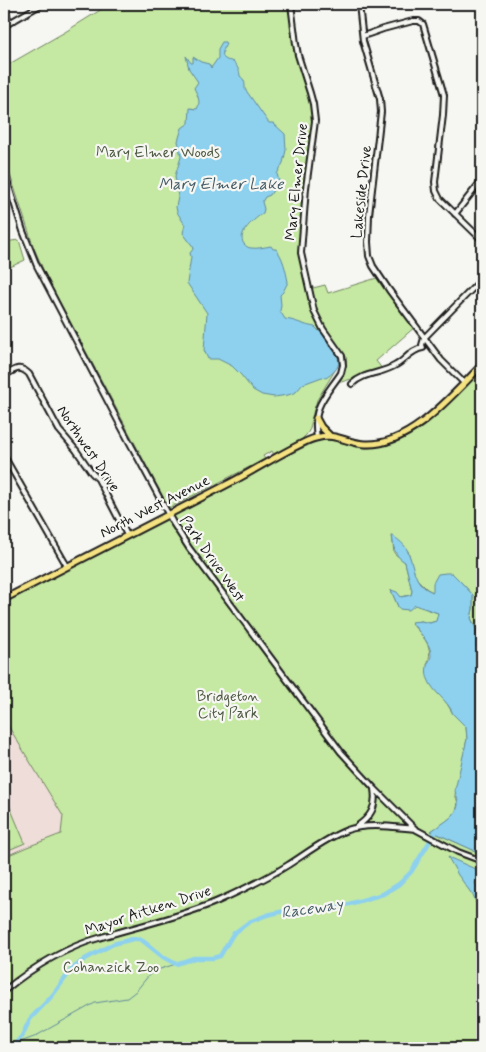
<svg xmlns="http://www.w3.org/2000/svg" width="486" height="1052" viewBox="0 0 486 1052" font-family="Mynerve,sans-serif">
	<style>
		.built { fill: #eeddd9 }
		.green { fill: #c5e9a2; stroke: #70825f }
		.water { fill: #8ed1ef; stroke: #60899b }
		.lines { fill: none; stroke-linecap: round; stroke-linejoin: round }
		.stream { stroke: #60899b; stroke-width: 1 }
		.canal { stroke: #8ed1ef; stroke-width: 4.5 }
		.minor-casing { stroke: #1c1c1c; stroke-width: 8 }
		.major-casing { stroke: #1c1c1c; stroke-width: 9 }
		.minor { stroke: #f6f6f2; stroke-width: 4 }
		.major { stroke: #f5e382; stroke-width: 5 }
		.labels { text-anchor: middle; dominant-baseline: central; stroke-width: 4.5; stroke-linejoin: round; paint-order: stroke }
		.park-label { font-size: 15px; fill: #4f5a44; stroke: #f6f6f2 }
		.street-label { font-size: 15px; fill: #1c1c1c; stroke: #f6f6f2 }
		.water-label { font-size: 16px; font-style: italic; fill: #445b66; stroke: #f6f6f2 }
	</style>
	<rect width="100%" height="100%" fill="#f6f6f2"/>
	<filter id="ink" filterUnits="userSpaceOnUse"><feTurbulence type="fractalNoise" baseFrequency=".02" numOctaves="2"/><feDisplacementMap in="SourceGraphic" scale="10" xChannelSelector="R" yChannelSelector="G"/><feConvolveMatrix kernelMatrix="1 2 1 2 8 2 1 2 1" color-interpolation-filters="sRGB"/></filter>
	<g filter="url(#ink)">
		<!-- built -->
		<path class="built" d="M4,719L64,815L61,834L27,847L4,857Z"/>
		<!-- green -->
		<path class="green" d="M110,4H291L314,122L302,228L305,263L311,285L313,288L325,285L328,293L380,277L416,326L376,361L383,370L341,382C340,377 342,375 344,371C351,355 342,351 330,346L338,362L337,367L317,400L313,413L310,429L307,434L300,441L274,455L272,451L263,456L265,459L169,508L45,274L34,248L4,156V67L65,32Z
			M19,240L25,260L4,270V242Z
			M482,369V653L476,647V629L471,618L473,609V595L460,581L456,578L433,592L427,589L415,577L408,551L392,535L394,553L405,562L412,591L411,595L401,597L391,590L399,609L415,605L438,613L437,621L429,623L421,621L411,623C423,637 435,646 427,665L434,689L446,702L452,712L453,714L466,727L467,739L455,795C465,812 444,823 431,831L482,854V1048H4V857L27,847L61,834L63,816L4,719V599L225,485L313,443C319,442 325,439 331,440C344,442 355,449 369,448C417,444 450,401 482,369Z
			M4,793L25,843L4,852Z"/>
		<!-- water -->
		<path class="water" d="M222,42H225L226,44C224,48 220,56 225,59C227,61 230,60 233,62C237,65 240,72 240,76C245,80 245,83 245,89L266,119L269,123H273L285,134L286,150L283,163L277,174L279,181L270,195L265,197L262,202L264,209L263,213C255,219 236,233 244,244C246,246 248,248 251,248C257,249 265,247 271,246L273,249H276C283,257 286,271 288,282L283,292L280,295L281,305L280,311L285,319C296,320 305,326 315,327L320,332L323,334C330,352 353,360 326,378L322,377L303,384L296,392L288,395L274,397L262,395L253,390L241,375L232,366L218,359H208L204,350L207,313L187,283L191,257L190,253L194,248L183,233L185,225L177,212L176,207L178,197L175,176L181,157L178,141L182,128L189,123L190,108L197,109C201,102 198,96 194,88L198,82L189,69L186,56L191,63H193V57L201,62L209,64L211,68L218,58V49Z
			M392,535C397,539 406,545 408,552C415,568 413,585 433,592V583L438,574L446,573H452L460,581L473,595V609L471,618L476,629V647L482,653V854L431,831C441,824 459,816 458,802C458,797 455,794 455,790L467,739L466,727L453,714C448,700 433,693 428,679C426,675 426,667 428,663C429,661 431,658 431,656C432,644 418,631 411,622L421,621L430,623L436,621L438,613L415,605L409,610L399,609L391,590L397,592L401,597L411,595L412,591L405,562C393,555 394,547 392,535Z
			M448,857L482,872L475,883L482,897V918L474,897L458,875Z"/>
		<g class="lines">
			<!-- stream -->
			<path class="stream" d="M15,1044L34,1037L95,1003L127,998L136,991L150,974L160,969L176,964"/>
			<!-- canal -->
			<path class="canal" d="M9,1048L15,1044L22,1036L30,1019L52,996L72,969L85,959L113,944L133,939H139L143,941L163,957L176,964L194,958H213L220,956L233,934L249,922L267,915L289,910L321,909L349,904L383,894L399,884L411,872L435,833"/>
			<!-- minor casing -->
			<g class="minor-casing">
				<path id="minor" d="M291,4L296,44L298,55L310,93L313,104L315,121L306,188L301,253L314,311L323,329L342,356L343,365L341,373C324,398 312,406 317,438
					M359,4L363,41L380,99L381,112L369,215L368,242L369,256L373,266L389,290L441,360L464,383
					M4,11L10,22
					M4,26L42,4
					M363,36L383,29L413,21H419L423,24L444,95L443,115L435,182L436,191L440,199L482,240
					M4,171L23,231L37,266L117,419L173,523L189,548L326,732L341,752L374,788L415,829L458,852L482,861
					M455,214L482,180
					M4,376C14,370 19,364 29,374L59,430L76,450L92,473L98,479L127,535
					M352,384C364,372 382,374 396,365C405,360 412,349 423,348L422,345L424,338L478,283
					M4,456L67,566
					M4,592L7,597
					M356,827C371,817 377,807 374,789
					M4,991C33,967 66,947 102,937C141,925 181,917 218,901C242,890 266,879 288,865C307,853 326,838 347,830C368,823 393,827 415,829"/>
			</g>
			<!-- major casing -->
			<g class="major-casing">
				<path id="major" d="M316,418L321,427L330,436
					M4,599C77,561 151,524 224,486C252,472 279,454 307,441C334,429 343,443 366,444C411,446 453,394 482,365"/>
			</g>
			<!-- minor -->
			<use href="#minor" class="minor"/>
			<!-- major -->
			<use href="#major" class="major"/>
		</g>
	</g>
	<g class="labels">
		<!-- park labels -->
		<g class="park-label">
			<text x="158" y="153">Mary Elmer Woods</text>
			<text x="228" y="697">Bridgeton<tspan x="228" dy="17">City Park</tspan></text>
			<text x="111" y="968">Cohanzick Zoo</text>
		</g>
		<!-- street labels -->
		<g class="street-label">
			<text transform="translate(297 182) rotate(-84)">Mary Elmer Drive</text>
			<text transform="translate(362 192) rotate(-84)">Lakeside Drive</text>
			<text transform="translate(88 449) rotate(56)">Northwest Drive</text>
			<text transform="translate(155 507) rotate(-27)">North West Avenue</text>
			<text transform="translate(212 559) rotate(55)">Park Drive West</text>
			<text transform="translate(148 911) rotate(-18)">Mayor Aitken Drive</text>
		</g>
		<!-- water labels -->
		<g class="water-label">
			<text x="221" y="184">Mary Elmer Lake</text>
			<text transform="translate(312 909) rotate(-8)">Raceway</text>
		</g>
	</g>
	<!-- margin -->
	<rect width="486" height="1052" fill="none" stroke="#f6f6f2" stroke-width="20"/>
	<rect x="10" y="10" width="466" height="1032" fill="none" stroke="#1c1c1c" stroke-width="2" filter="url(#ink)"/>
</svg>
